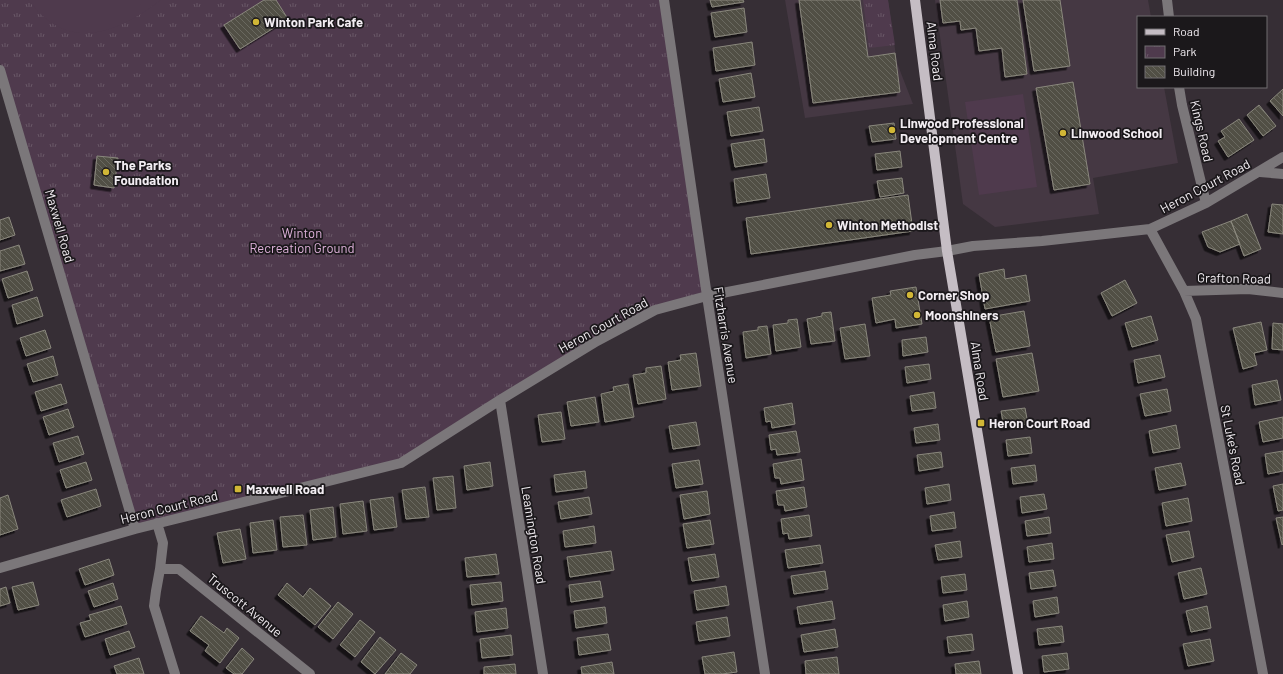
<svg xmlns="http://www.w3.org/2000/svg" width="1283" height="674" viewBox="0 0 1283 674" font-family="Barlow,sans-serif">
	<style>
		.built { fill: #453843 }
		.park { fill: url(#park-tufts) }
		.pitch { fill: #4f3a4d }
		.building { fill: url(#building-back-hatch); stroke: #8a887d; filter: url(#shadow) }
		.lines { fill: none; stroke-linecap: round; stroke-linejoin: round }
		.minor { stroke: #7b777a; stroke-width: 10 }
		.major { stroke: #c5bdc4; stroke-width: 10 }
		.poi-dot { fill: #d1b736; stroke: #1b181b; stroke-width: 1.5 }
		.labels { text-anchor: middle; dominant-baseline: central; stroke-width: 3.5; stroke-linejoin: round; paint-order: stroke }
		.poi-label { font-size: 13px; font-weight: bold; fill: #f2edf2; stroke: #1b181b; text-anchor: start }
		.street-label { font-size: 13px; fill: #f2edf2; stroke: #1b181b }
		.park-label { font-size: 13px; fill: #dfb2db; stroke: #1b181b }
	</style>
	<defs>
		<pattern id="park-tufts" width="24" height="20" patternUnits="userSpaceOnUse"><rect width="24" height="20" fill="#4f3a4d"/><path d="M3 7l-1-3M5 7V3M7 7l1-3M15 17l-1-3M17 17v-4M19 17l1-3" fill="none" stroke="#695767"/></pattern>
		<pattern id="building-back-hatch" width="6" height="6" patternUnits="userSpaceOnUse"><rect width="6" height="6" fill="#514f45"/><path d="M-1 5l2 2M0 0l6 6M5-1l2 2" fill="none" stroke="#6a6960"/></pattern>
		<filter id="shadow"><feDropShadow dx="-3.5" dy="3.5" stdDeviation="0" flood-color="#0009"/></filter>
	</defs>
	<rect width="100%" height="100%" fill="#362e35"/>
	<!-- built -->
	<path class="built" d="M785,0H888L897,63L913,104L805,118Z
		M935,0H1148L1151,17H1138V87H1164L1178,163L1093,178L1099,214L995,227L963,204Z"/>
	<!-- park -->
	<path class="park" d="M0,0H664L707,296L655,310L401,463L135,529L25,154L0,63Z
		M863,0H888L895,45L869,48Z"/>
	<!-- pitch -->
	<path class="pitch" d="M28,0H161C128,25 83,50 45,18C39,13 34,6 28,0Z
		M1023,94L1037,187L979,195L965,102Z"/>
	<!-- building -->
	<path class="building" d="M264,0H276L288,19L240,49L224,25Z
		M710,0H743L744,2L712,7Z
		M799,0H860L868,57L895,53L900,92L813,103Z
		M940,0H1017L1027,74L1005,77L1002,48L979,51L976,28L961,30L960,21L943,23Z
		M1023,0H1060L1070,66L1034,71Z
		M744,8L747,32L715,37L711,13Z
		M752,42L755,65L716,71L713,48Z
		M751,73L755,97L723,102L719,79Z
		M1073,82L1090,184L1054,190L1036,88Z
		M1283,89V116L1270,101Z
		M1259,105L1276,126L1263,136L1247,115Z
		M759,107L763,131L731,136L727,112Z
		M1239,119L1254,140L1228,157L1218,141L1225,137L1221,131Z
		M894,123L896,139L872,142L869,126Z
		M764,139L767,162L735,167L731,144Z
		M900,151L902,167L877,170L875,154Z
		M97,156L118,158L114,188L94,185Z
		M766,174L770,198L737,203L734,179Z
		M902,178L904,193L880,197L877,181Z
		M908,195L913,231L751,254L746,218Z
		M1272,204L1283,205V234L1268,232Z
		M1247,214L1261,249L1244,256L1231,221Z
		M9,217L15,235L0,240V220Z
		M1231,221L1240,244L1220,252L1208,247L1202,232Z
		M19,245L25,264L0,271V251Z
		M1004,269L1005,279L1026,275L1030,301L985,309L979,274Z
		M27,271L33,290L8,298L2,279Z
		M1125,280L1137,303L1112,316L1101,293Z
		M916,287L922,324L896,328L895,319L876,323L872,298L891,295L890,291Z
		M37,297L43,316L17,324L12,305Z
		M1024,311L1030,346L996,352L989,317Z
		M831,312L835,341L811,344L807,319L822,316V313Z
		M1151,316L1158,340L1132,347L1125,323Z
		M797,319L801,347L776,351L773,325L788,323V320Z
		M1261,322L1267,350L1254,353L1257,365L1243,369L1233,328Z
		M1273,323L1283,324V350L1272,349Z
		M865,324L870,356L845,359L840,328Z
		M767,326L771,354L746,358L743,332L758,330V327Z
		M45,330L51,348L26,356L20,338Z
		M926,337L928,352L903,356L902,340Z
		M696,353L701,386L672,390L668,362L681,360L680,355Z
		M1032,353L1039,391L1003,397L996,359Z
		M1160,355L1165,377L1138,383L1134,360Z
		M53,356L58,375L33,382L27,364Z
		M929,364L931,379L907,383L905,367Z
		M661,366L666,399L638,404L633,375L646,373V368Z
		M1277,380L1281,400L1255,405L1252,385Z
		M61,384L67,403L41,411L35,392Z
		M628,384L634,417L605,422L601,394L614,391L613,387Z
		M1167,389L1171,411L1145,416L1140,394Z
		M934,392L936,408L912,411L910,396Z
		M595,397L599,422L571,426L567,402Z
		M792,403L795,424L772,428L771,421L766,422L764,408Z
		M1025,408L1028,424L1004,427L1001,411Z
		M68,409L74,427L49,435L43,417Z
		M561,412L565,439L542,442L538,415Z
		M1283,417V438L1263,442L1259,422Z
		M696,422L700,445L673,449L669,426Z
		M938,424L940,440L916,443L914,428Z
		M1176,425L1180,448L1153,453L1149,431Z
		M796,431L800,452L777,455L776,449L771,450L769,435Z
		M78,436L84,454L59,462L53,443Z
		M1030,437L1032,453L1008,456L1006,440Z
		M1283,451V471L1268,474L1265,454Z
		M941,452L943,467L919,471L917,455Z
		M801,459L804,480L781,484L780,478H775L773,464Z
		M699,460L703,484L676,488L672,464Z
		M86,462L92,480L66,488L60,470Z
		M490,462L493,486L467,490L464,466Z
		M1181,463L1186,485L1159,490L1155,468Z
		M1035,465L1037,481L1013,484L1011,468Z
		M585,471L587,488L556,492L554,475Z
		M453,476L456,508L437,510L433,478Z
		M949,484L951,500L927,504L925,488Z
		M1283,484V510L1278,511L1273,486Z
		M425,487L429,517L406,519L402,490Z
		M804,487L807,507L785,511L784,505H778L776,491Z
		M96,489L101,506L67,517L61,500Z
		M707,491L710,514L684,519L680,495Z
		M1044,494L1047,509L1022,513L1020,497Z
		M8,495L18,529L0,535V498Z
		M393,497L397,527L374,530L370,500Z
		M589,497L592,514L561,519L558,502Z
		M1188,498L1192,521L1166,526L1162,503Z
		M363,501L367,531L343,534L340,504Z
		M333,507L336,537L313,540L310,510Z
		M954,512L956,528L932,531L930,516Z
		M303,515L307,545L283,547L280,517Z
		M809,515L812,536L789,539L788,533L783,534L781,519Z
		M1049,517L1051,533L1027,536L1025,521Z
		M1283,517V544L1282,545L1276,518Z
		M273,520L277,550L253,553L250,523Z
		M710,520L714,544L687,548L683,524Z
		M594,526L596,543L565,547L563,531Z
		M240,529L246,559L223,563L217,533Z
		M1189,531L1194,557L1172,562L1166,535Z
		M960,541L962,557L938,560L935,545Z
		M1052,543L1054,559L1029,562L1027,547Z
		M820,545L823,563L788,568L785,550Z
		M611,551L614,570L570,577L567,557Z
		M496,554L499,574L467,577L465,558Z
		M715,554L719,577L692,581L688,558Z
		M109,559L114,575L85,585L79,569Z
		M1201,568L1207,594L1184,599L1178,573Z
		M1053,570L1056,586L1031,589L1029,573Z
		M825,571L828,589L794,594L791,576Z
		M965,574L967,590L943,593L941,577Z
		M600,581L603,597L571,602L569,585Z
		M33,582L39,605L18,610L12,587Z
		M501,582L503,601L472,605L470,585Z
		M113,583L118,599L94,607L88,591Z
		M287,583L303,597L310,588L331,606L315,625L278,595Z
		M726,586L729,605L697,610L694,591Z
		M6,587L10,603L0,606V589Z
		M1057,597L1059,613L1035,617L1033,601Z
		M832,601L835,619L800,624L797,607Z
		M967,601L969,617L945,621L943,605Z
		M338,602L353,614L333,639L318,627Z
		M121,606L127,624L85,637L80,623L91,620L89,615Z
		M1207,606L1211,628L1191,632L1186,611Z
		M605,607L607,623L576,628L574,611Z
		M506,608L508,628L477,632L475,612Z
		M201,616L224,633L227,628L239,638L220,663L205,651L209,645L190,631Z
		M727,617L730,636L699,641L696,622Z
		M360,620L375,632L355,657L340,645Z
		M1062,626L1064,642L1039,645L1037,629Z
		M835,629L838,647L804,652L801,635Z
		M129,631L135,647L110,655L105,639Z
		M608,634L611,650L579,655L577,638Z
		M972,634L974,650L949,653L947,637Z
		M511,635L513,655L482,658L480,639Z
		M380,637L396,650L375,674L361,662Z
		M1210,639L1214,661L1188,666L1183,644Z
		M242,648L254,659L242,674H234L226,668Z
		M734,652L737,672L722,674H705L702,657Z
		M401,653L417,665L410,674H385Z
		M1067,653L1069,669L1044,672L1042,656Z
		M837,657L839,674H806L805,661Z
		M139,658L144,674H117L114,666Z
		M979,661L981,674H956L955,664Z
		M612,662L614,674H582L581,667Z
		M515,664L516,674H484V667Z"/>
	<g class="lines">
		<!-- minor -->
		<path class="minor" d="M664,0L707,296L765,674
			M1167,0L1169,17
			M0,70L135,529
			M1179,87L1182,105L1206,203
			M1260,172L1283,174
			M1150,229L1184,291L1196,319L1263,674
			M1184,291L1248,289L1283,293
			M500,400L543,674
			M157,523L163,543L160,569L156,591L154,606L175,674
			M0,568L135,529L401,463L500,400L597,341L655,310L707,296L915,255L947,251L973,246L1042,241L1150,229L1206,203L1283,157
			M160,569H179L310,674"/>
		<!-- major -->
		<path class="major" d="M915,0L947,251L1018,674"/>
	</g>
	<!-- markers -->
	<g class="poi-dot">
		<circle cx="256" cy="22" r="4"/>
		<circle cx="892" cy="130" r="4"/>
		<circle cx="1063" cy="133" r="4"/>
		<circle cx="106" cy="172" r="4"/>
		<circle cx="829" cy="225" r="4"/>
		<circle cx="910" cy="295" r="4"/>
		<circle cx="917" cy="315" r="4"/>
		<rect x="977" y="419" width="8" height="8" rx="2"/>
		<rect x="234" y="485" width="8" height="8" rx="2"/>
	</g>
	<g class="labels">
		<!-- poi labels -->
		<g class="poi-label">
			<text x="264" y="22">Winton Park Cafe</text>
			<text x="900" y="123">Linwood Professional<tspan x="900" dy="15">Development Centre</tspan></text>
			<text x="1071" y="133">Linwood School</text>
			<text x="114" y="165">The Parks<tspan x="114" dy="15">Foundation</tspan></text>
			<text x="837" y="225">Winton Methodist</text>
			<text x="918" y="295">Corner Shop</text>
			<text x="925" y="315">Moonshiners</text>
			<text x="989" y="423">Heron Court Road</text>
			<text x="246" y="489">Maxwell Road</text>
		</g>
		<!-- street labels -->
		<g class="street-label">
			<text transform="translate(935 51) rotate(83)">Alma Road</text>
			<text transform="translate(1202 131) rotate(77)">Kings Road</text>
			<text transform="translate(1205 186) rotate(-28)">Heron Court Road</text>
			<text transform="translate(60 226) rotate(74)">Maxwell Road</text>
			<text transform="translate(1234 278) rotate(1)">Grafton Road</text>
			<text transform="translate(603 325) rotate(-29)">Heron Court Road</text>
			<text transform="translate(726 335) rotate(81)">Fitzharris Avenue</text>
			<text transform="translate(980 371) rotate(81)">Alma Road</text>
			<text transform="translate(1233 445) rotate(79)">St Luke's Road</text>
			<text transform="translate(169 507) rotate(-14)">Heron Court Road</text>
			<text transform="translate(534 535) rotate(81)">Leamington Road</text>
			<text transform="translate(245 605) rotate(39)">Truscott Avenue</text>
		</g>
		<!-- park labels -->
		<g class="park-label">
			<text x="302" y="233">Winton<tspan x="302" dy="15">Recreation Ground</tspan></text>
		</g>
	</g>
	<!-- legend -->
	<rect x="1137" y="16" width="130" height="72" fill="#1b181b" stroke="#716d71"/>
	<rect x="1145" y="29" width="20" height="6" fill="#c5bdc4" stroke="#716d71"/>
	<text x="1173" y="36" font-size="12" fill="#f2edf2">Road</text>
	<rect x="1145" y="46" width="20" height="12" fill="url(#park-tufts)" stroke="#716d71"/>
	<text x="1173" y="56" font-size="12" fill="#f2edf2">Park</text>
	<rect x="1145" y="66" width="20" height="12" fill="url(#building-back-hatch)" stroke="#716d71"/>
	<text x="1173" y="76" font-size="12" fill="#f2edf2">Building</text>
</svg>
